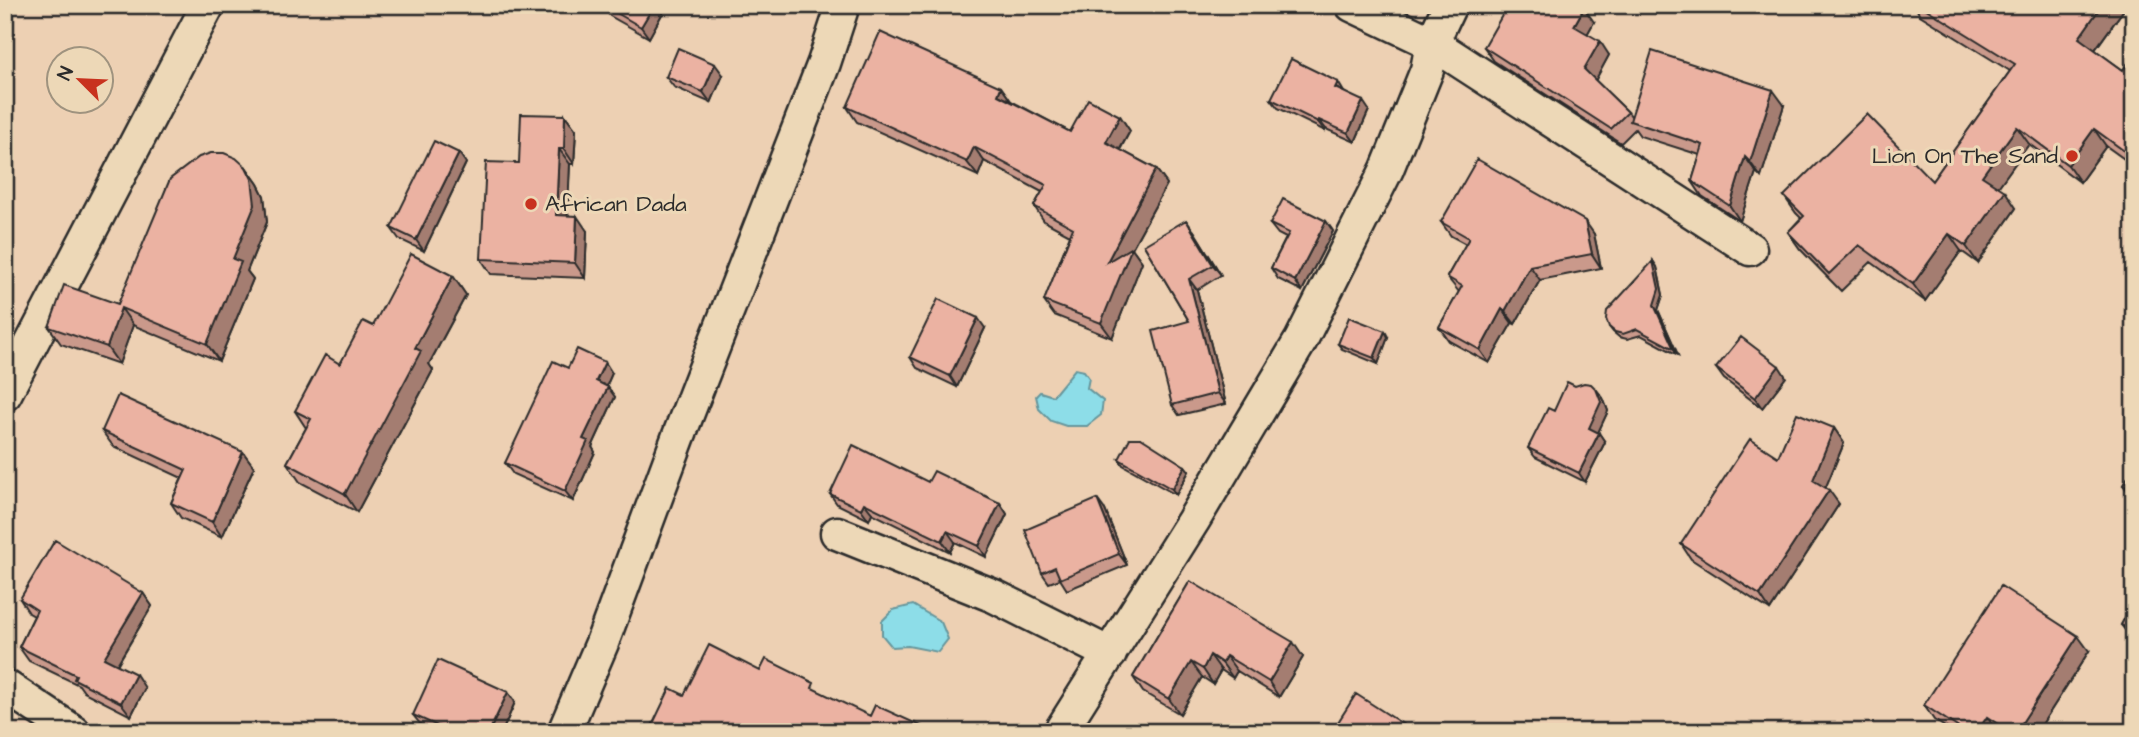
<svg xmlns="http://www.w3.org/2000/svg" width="2139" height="737" viewBox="0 0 2139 737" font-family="'Architects Daughter',sans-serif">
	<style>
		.water { fill: #8ddde8; stroke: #66969c; stroke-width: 2 }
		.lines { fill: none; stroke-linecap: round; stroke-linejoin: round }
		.minor-casing { stroke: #2b2b2b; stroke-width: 37 }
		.minor { stroke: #edd8b7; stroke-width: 32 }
		.wall { fill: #ca998b; stroke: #2b2b2b; stroke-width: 2 }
		.shaded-wall { fill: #a47d71; stroke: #2b2b2b; stroke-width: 2 }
		.building { fill: #ebb2a2; stroke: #2b2b2b; stroke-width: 2 }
		.poi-dot { fill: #c8321e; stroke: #edd8b7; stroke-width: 2.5 }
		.labels { text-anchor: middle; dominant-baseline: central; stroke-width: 6; stroke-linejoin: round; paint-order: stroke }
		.poi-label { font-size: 23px; fill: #2b2b2b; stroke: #edd8b7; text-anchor: end }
	</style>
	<rect width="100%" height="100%" fill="#edd0b3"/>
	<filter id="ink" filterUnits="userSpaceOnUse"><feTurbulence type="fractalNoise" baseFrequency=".0143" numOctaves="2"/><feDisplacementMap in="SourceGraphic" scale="14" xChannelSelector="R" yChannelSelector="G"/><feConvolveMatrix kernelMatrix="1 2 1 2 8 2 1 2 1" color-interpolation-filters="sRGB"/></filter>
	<g filter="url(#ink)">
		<!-- water -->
		<path class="water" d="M1075,369L1084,371L1089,378L1087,388L1103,401L1101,415L1087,426H1066L1051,421L1039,409L1036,396L1040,392L1053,396Z
			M913,605L941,622L948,639L938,652L908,646L892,647L882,635V621L893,610Z"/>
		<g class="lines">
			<!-- minor casing -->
			<g class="minor-casing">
				<path id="minor" d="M1352,5L1432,43L1750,249
					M5,394L208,5
					M837,533L994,596L1110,654
					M5,686L74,732
					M564,732L602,643L678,438L824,63L843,5
					M1060,732L1193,521L1301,340L1387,169L1427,70L1432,43L1450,5"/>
			</g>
			<!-- minor -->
			<use href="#minor" class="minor"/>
		</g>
		<!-- wall -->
		<path class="wall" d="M664,5L666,7L649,38L610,16L603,6Z
			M1914,5H2127L2095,50L2123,70L2134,55V166L2106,146L2080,182L2029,144L1998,187L2016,208L1978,263L1961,251L1925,301L1871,262L1841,291L1800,249L1788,232L1801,218L1796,213L1784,196L1932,181L2010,71L1920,15Z
			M1594,22L1587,34L1609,55L1595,80L1628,112L1631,116L1784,105L1761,177L1756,172L1740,221L1702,196L1692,181L1700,155L1640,136L1635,129L1621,143L1494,61L1484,47Z
			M723,75L711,103L674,87L666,77Z
			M1001,87L1011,101L1070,132L1120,116L1130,131L1120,150L1156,169L1167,184L1132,248L1142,262L1112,338L1054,315L1044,301L1070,235L1044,221L1034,206L1042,192L984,161L978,176L857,122L847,107Z
			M1344,92L1369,110L1355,142L1326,129L1325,131L1278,108L1271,99Z
			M565,115L576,130L574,164H570L567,215L587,231L585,278L491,274L481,259L519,163Z
			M466,163L424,251L399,239L391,228Z
			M246,167L258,184L264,196L267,222L247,271L253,279L219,361L133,325L119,364L61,344L49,327L118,304Z
			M1326,221L1333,231L1302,291L1278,279L1271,268L1286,238L1278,234L1270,224Z
			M1441,222L1594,234L1601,268L1540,280L1515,324L1512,323L1489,363L1449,341L1439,327L1459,292L1447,277L1466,244L1451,236Z
			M1194,231L1221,275L1197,290L1226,404L1179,415L1172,405L1189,321L1144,245Z
			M1653,261L1657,267L1663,295L1658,310L1678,355L1641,335L1627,339L1619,337L1613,332L1609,327Z
			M453,276L466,295L429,364L433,370L357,512L300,482L287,463L306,428L295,411L340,364L373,326Z
			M985,328L957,387L917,368L910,357Z
			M1388,337L1378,364L1342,349L1338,344Z
			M568,368L612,373L606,386L615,397L592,447L595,452L573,501L513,474L505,463Z
			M1716,368L1786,377L1762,408L1724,379Z
			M1596,389L1603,398L1608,411L1598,432L1605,442L1585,482L1535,457L1528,448L1554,411Z
			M1834,428L1844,443L1825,488L1839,504L1770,610L1691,559L1681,544L1778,457Z
			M102,431L243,452L254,467L222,537L181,518L171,503L182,478L113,446Z
			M1119,459L1185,466L1189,471L1176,495L1123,465Z
			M2134,468V499L2123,485Z
			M928,482L1000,503L1007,514L986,557L955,542L950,552L872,513L869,520L837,504L830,494Z
			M1105,510L1127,565L1067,590L1060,579L1049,583L1042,573Z
			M1190,581L1303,657L1279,697L1237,671L1233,678L1221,670L1213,684L1202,677L1180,714L1143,692L1133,677Z
			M143,593L152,606L117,665L145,688L131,716L84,692L79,685L29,661L19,647L34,616L29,613L20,599Z
			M2134,601V635L2125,630L2121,625Z
			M2089,651L2037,732H1953L1934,720L1924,705Z
			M515,702L502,732H435L421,725L413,715Z"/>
		<!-- shaded-wall -->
		<path class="shaded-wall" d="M654,5H664L666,7L649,38L641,27Z
			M2102,5H2127L2091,55L2079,38Z
			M1584,8L1594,22L1584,40L1574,26Z
			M1600,41L1609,55L1594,83L1584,69Z
			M715,64L723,75L711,103L703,92Z
			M1338,82L1344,92L1335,88Z
			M1001,87L1011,101L998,95Z
			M1773,90L1784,105L1761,177L1750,162Z
			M1363,101L1369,110L1355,142L1348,133Z
			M565,115L576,130L574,164L564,149Z
			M1120,116L1130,131L1116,156L1106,142Z
			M1319,120L1326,129L1325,131L1318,122Z
			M2017,127L2029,144L1994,193L1982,176Z
			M2094,129L2106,146L2080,182L2068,165Z
			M974,147L984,161L978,176L967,162Z
			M559,149L570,164L567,230L556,215Z
			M459,153L466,163L424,251L416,240Z
			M1745,157L1756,172L1740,221L1730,206Z
			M246,167L258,184L264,196L267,222L247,271L253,279L219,361L207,344Z
			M1156,169L1167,184L1132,248L1142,262L1112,338L1101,323L1107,262Z
			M2005,191L2016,208L1978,263L1966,246Z
			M577,216L587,231L585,278L575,263Z
			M1186,220L1194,231L1221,275L1213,265Z
			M1326,221L1333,231L1302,291L1295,281Z
			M1585,221L1594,234L1601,268L1592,254Z
			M1949,234L1961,251L1925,301L1913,284Z
			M1653,261L1657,267L1663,295L1658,310L1678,355L1674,349L1654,305Z
			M1530,266L1540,280L1515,324L1505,311Z
			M453,276L466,295L429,364L433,370L357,512L345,494L415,348Z
			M1189,279L1197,290L1226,404L1218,393Z
			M121,308L133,325L119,364L107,347Z
			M1502,309L1512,323L1489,363L1480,350Z
			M978,318L985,328L957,387L950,376Z
			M1385,331L1388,337L1378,364L1374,358Z
			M605,362L612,373L604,392L596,381Z
			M1779,366L1786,377L1762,408L1755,398Z
			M608,387L615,397L592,447L595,452L573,501L565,491L583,439Z
			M1596,389L1603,398L1608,411L1596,437L1589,428Z
			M1834,428L1844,443L1823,494L1813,480Z
			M1599,433L1605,442L1585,482L1579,473Z
			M243,452L254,467L222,537L212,522Z
			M1185,466L1189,471L1176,495L1172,489Z
			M1829,490L1839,504L1770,610L1760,595Z
			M1097,499L1105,510L1127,565L1119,554Z
			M864,503L872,513L869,520L861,509Z
			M1000,503L1007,514L986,557L979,546Z
			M947,531L955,542L950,552L942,541Z
			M143,593L152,606L113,671L104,658Z
			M2078,636L2089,651L2037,732H2016Z
			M1293,642L1303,657L1279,697L1269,682Z
			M1210,655L1221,670L1213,684L1203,669Z
			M1226,656L1237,671L1233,678L1222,663Z
			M1191,662L1202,677L1180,714L1169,699Z
			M136,674L145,688L131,716L121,703Z
			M508,692L515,702L502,732H489Z
			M1987,717L1997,732H1977Z"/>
		<!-- building -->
		<path class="building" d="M603,5H654L641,27Z
			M1508,5H1579L1584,8L1574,26L1600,41L1584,69L1628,112L1611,129L1484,47Z
			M1920,5H2102L2079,38L2123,70L2134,55V158L2094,129L2068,165L2017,127L1982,176L2005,191L1966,246L1949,234L1913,284L1859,245L1829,274L1788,232L1804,216L1784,196L1867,114L1932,181L2015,64Z
			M880,32L1001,87L998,95L1070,132L1088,99L1120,116L1106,142L1156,169L1107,262L1132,247L1101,323L1044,301L1073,228L1034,206L1046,185L974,147L967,162L847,107Z
			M678,48L715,64L703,92L666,77Z
			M1652,51L1773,90L1750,162L1745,157L1730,206L1692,181L1703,145L1630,121Z
			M1291,59L1338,82L1335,88L1363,101L1348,133L1319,120L1318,122L1271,99Z
			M521,114L565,115L564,149H559L556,215L577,216L575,263L481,259L486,162L519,163Z
			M434,141L459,153L416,240L391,228Z
			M211,153H224L236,158L246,167L252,179L255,205L233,259L241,262L207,344L121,308L107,347L49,327L64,285L118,304L170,179L199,157Z
			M1477,159L1585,221L1592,254L1530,266L1505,311L1502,309L1480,350L1439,327L1462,286L1447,277L1469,238L1441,222Z
			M1283,199L1326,221L1295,281L1271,268L1289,233L1270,224Z
			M1186,220L1213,265L1189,279L1218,393L1172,405L1153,331L1189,321L1144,245Z
			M411,254L453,276L415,348L421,351L345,494L287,463L311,419L295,411L325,355L340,364L363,321L373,326Z
			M1653,261L1659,289L1654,305L1674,349L1637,329L1623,334L1615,332L1609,327L1606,319L1607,311Z
			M938,299L978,318L950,376L910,357Z
			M1349,317L1385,331L1374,358L1338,344Z
			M1741,337L1779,366L1755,398L1716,368Z
			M577,349L605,362L596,381L608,387L583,439L588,441L565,491L505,463L553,361L568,368Z
			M1567,382L1575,386L1584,383L1591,384L1596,389L1601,402L1589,428L1599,433L1579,473L1528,448L1548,408L1554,411Z
			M118,395L243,452L212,522L171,503L186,470L102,431Z
			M1797,413L1834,428L1813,480L1829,490L1760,595L1681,544L1750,439L1778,457Z
			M1130,438H1141L1185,466L1172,489L1119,459Z
			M853,445L928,482L934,471L1000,503L979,546L947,531L942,541L864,503L861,509L830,494Z
			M2134,468V491L2123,485Z
			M1097,499L1119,554L1060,579L1055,567L1042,573L1025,530Z
			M55,540L143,593L104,658L136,674L121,703L74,679L76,675L19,647L37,610L20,599Z
			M1190,581L1293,642L1269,682L1226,656L1222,663L1210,655L1203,669L1191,662L1169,699L1133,677Z
			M2001,586L2078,636L2016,732H2010L1987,717L1977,732H1965L1924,705Z
			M2134,601V631L2121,625Z
			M709,645L760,671L766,659L814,683L812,688L870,716L875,705L930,730L929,732H649L670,688L684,695Z
			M438,660L508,692L489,732H451L413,715Z
			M1356,694L1415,732H1336L1333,730Z"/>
	</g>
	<!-- markers -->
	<g class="poi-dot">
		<circle cx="2072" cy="156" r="7"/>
		<circle cx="531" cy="204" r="7"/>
	</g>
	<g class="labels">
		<!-- poi labels -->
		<g class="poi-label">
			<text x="2058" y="156">Lion On The Sand</text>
			<text x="545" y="204" text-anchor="start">African Dada</text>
		</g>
	</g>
	<!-- margin -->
	<rect width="2139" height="737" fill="none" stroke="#edd8b7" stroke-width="28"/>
	<rect x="14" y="14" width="2111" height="709" fill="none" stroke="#2b2b2b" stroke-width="2.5" filter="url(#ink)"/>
	<!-- north arrow -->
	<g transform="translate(80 80) rotate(294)"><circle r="33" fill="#edd8b7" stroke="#9f937f" stroke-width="2"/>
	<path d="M0-5L12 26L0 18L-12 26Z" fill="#c8321e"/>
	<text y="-10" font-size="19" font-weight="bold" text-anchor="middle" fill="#2b2b2b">N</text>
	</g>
</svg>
